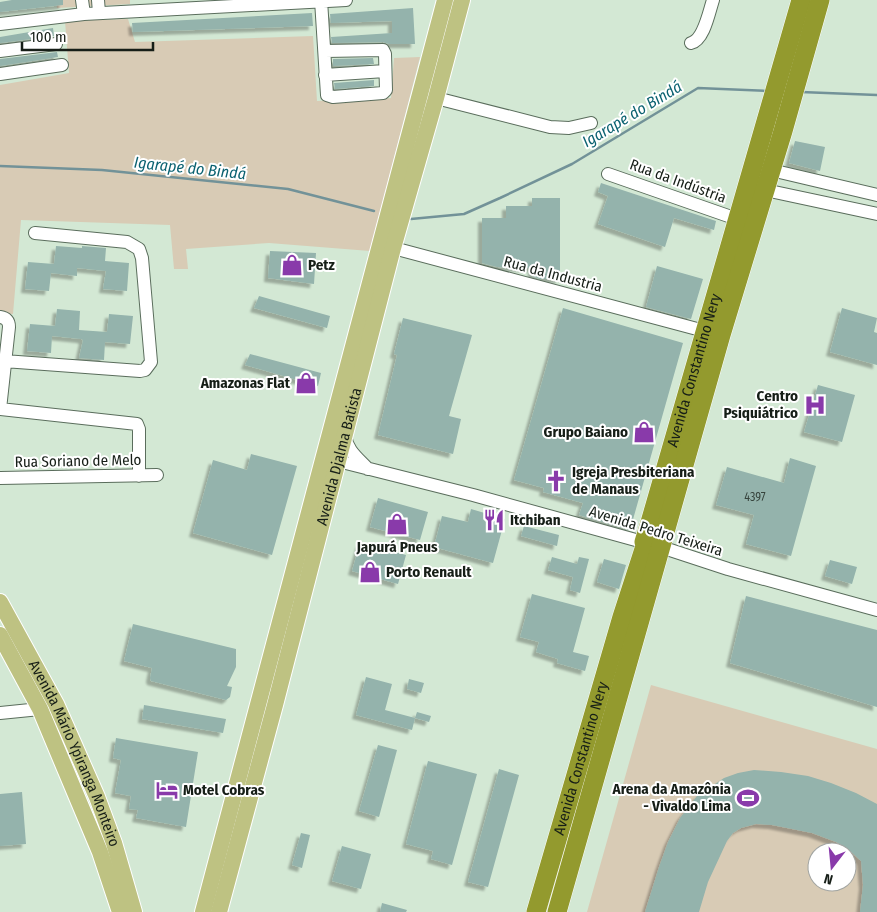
<svg xmlns="http://www.w3.org/2000/svg" width="877" height="912" viewBox="0 0 877 912" font-family="'Fira Sans Condensed',sans-serif">
	<style>
		.green { fill: #d8cbb5; fill-rule: evenodd }
		.lines { fill: none; stroke-linecap: round; stroke-linejoin: round }
		.stream { stroke: #729298; stroke-width: 2.5 }
		.building { fill: #94b3ac; filter: url(#shadow) }
		.minor-casing { stroke: #5a6d5c; stroke-width: 14 }
		.major-casing { stroke: #fff; stroke-width: 18 }
		.highway-casing { stroke: #fff; stroke-width: 20 }
		.minor { stroke: #fff; stroke-width: 12 }
		.major { stroke: #bec282; stroke-width: 16 }
		.highway { stroke: #939a2e; stroke-width: 19 }
		.labels { text-anchor: middle; dominant-baseline: central; stroke-width: 4; stroke-linejoin: round; paint-order: stroke }
		.number-label { font-size: 12px; fill: #36433c }
		.street-label { font-size: 15px; fill: #161e17; stroke: #fff }
		.poi-label { font-size: 15px; font-weight: bold; fill: #161e17; stroke: #fff; text-anchor: start }
		.water-label { font-size: 16px; font-style: italic; fill: #0b6271; stroke: #fff }
	</style>
	<defs>
		<filter id="shadow"><feDropShadow dx="-4" dy="4" stdDeviation="1" flood-color="#0004"/></filter>
	</defs>
	<rect width="100%" height="100%" fill="#d3e8d4"/>
	<!-- green -->
	<path class="green" d="M56,0H130V4L57,8Z
		M128,19L135,42L313,36L317,101L391,98L394,58L420,57L370,251L269,243L186,249L188,269H174L170,225L21,220L13,314L0,313V85L69,73L65,21Z
		M651,685L877,749V912H587ZM817,852H847V882H817Z"/>
	<g class="lines">
		<!-- stream -->
		<path class="stream" d="M801,92L877,95
			M0,166L102,170L288,189L374,211
			M411,219L464,214L500,198L572,164L698,88L768,91"/>
	</g>
	<!-- building -->
	<path class="building" d="M12,0H63V5L0,12V2Z
		M413,8L415,44H389L383,42L332,43L331,37L392,33V21L331,23L330,14Z
		M312,13L313,26L133,32L132,23Z
		M53,28L54,36L0,43V37Z
		M57,52L58,57L0,66V59Z
		M373,58L374,64L333,66V59Z
		M374,80V86L335,89L334,83Z
		M795,141L825,147L820,171L789,163Z
		M601,183L716,221L714,230L674,218L665,247L598,224L608,196L598,192Z
		M532,198H560V279H540L532,276V268L497,267L482,263V218H506V206H532Z
		M56,246L82,248V246L106,248L105,261L129,263L127,291L103,289L106,271L77,268V276L51,273L49,291L25,289L28,262L54,264Z
		M270,251L316,253L314,284L268,278Z
		M657,266L703,279L691,319L646,307Z
		M259,296L330,316L327,328L254,308Z
		M563,308L683,343L630,530L579,515L583,503L543,492L544,488L514,480Z
		M842,308L877,318L874,332L877,333V365L830,352Z
		M57,309L80,311L79,330L107,332L109,314L133,316L130,344L105,342L104,360L79,358L83,340L81,339L52,336L51,353L27,351L30,324L55,326Z
		M403,318L472,335L449,416L461,419L453,454L378,435L397,355L394,354Z
		M250,354L321,373L318,386L245,365Z
		M818,385L855,395L842,442L804,432Z
		M251,454L297,466L272,555L193,533L213,460L247,470Z
		M790,458L816,466L791,556L746,544L754,515L716,505L727,467L784,483Z
		M378,498L428,512L420,540L370,527Z
		M471,509L505,519L493,563L434,547L442,516L468,522Z
		M524,526L559,535L557,546L521,536Z
		M360,543L406,555L398,584L352,571Z
		M552,557L577,564L579,557L589,559L580,593L570,590L573,577L548,570Z
		M604,559L626,565L619,589L597,582Z
		M830,560L857,567L852,584L825,576Z
		M532,594L585,608L573,652L589,656L585,671L557,663L558,659L536,652L539,642L520,637Z
		M746,596L877,630V707L730,663Z
		M133,624L236,649V667L227,686L232,687L230,697L226,700L151,681L150,678L152,668L124,661Z
		M366,677L392,684L385,710L415,718L412,730L356,715Z
		M409,679L424,683L421,693L407,689Z
		M144,705L226,719L223,733L142,719Z
		M417,712L431,716L429,722L415,718Z
		M116,738L198,752L186,827L136,818L138,810L129,809L131,796L115,793L121,760L113,758Z
		M378,745L397,750L379,817L359,811Z
		M428,761L477,774L452,865L431,859L433,851L406,844Z
		M499,769L519,775L488,887L468,882Z
		M754,770L781,772L808,776L831,783L856,793L877,804V912H860L863,885L861,861L848,849L836,842L812,833L772,825L756,824L741,828L733,833L727,841L708,882L699,912H645L659,867L668,842L680,818L697,796L724,778L738,773Z
		M22,792L26,844L0,846V794Z
		M301,833L310,835L302,868L292,865Z
		M342,846L371,854L361,889L332,881Z
		M382,903L407,910L406,912H380Z"/>
	<g class="lines">
		<!-- minor casing -->
		<g class="minor-casing">
			<path id="minor" d="M82,0L84,14
				M98,0L99,13
				M321,0L327,95L333,97L383,93L386,90L385,54L383,50L325,51
				M0,24L84,14L346,0
				M691,43C704,40 709,12 713,0
				M0,51L56,44
				M0,74L62,65
				M325,75L385,71
				M436,98L550,127L569,128L591,123
				M771,170L877,195
				M608,174L737,219
				M765,190L877,214
				M386,246L712,333
				M0,317C6,318 9,321 9,327L0,409
				M4,361L140,371L145,370L151,362L142,258L139,249L127,242L35,233
				M0,409L137,424L139,429V476
				M345,435C347,451 358,458 368,469
				M330,459L473,495L661,547L728,569L877,610
				M0,478L157,475
				M0,713L40,709"/>
		</g>
		<!-- major casing -->
		<g class="major-casing">
			<g id="major">
				<path id="s1" d="M0,602L56,704L97,797L114,843L134,912"/>
				<path d="M0,635L40,709L100,852L120,912"/>
				<path d="M203,912L445,0"/>
				<path id="s2" d="M219,912L275,705L393,248L436,98L462,0"/>
			</g>
		</g>
		<!-- highway casing -->
		<g class="highway-casing">
			<g id="highway">
				<path id="s3" d="M536,912L622,617L646,543L644,542L651,519L801,0"/>
				<path d="M557,912L721,335L783,131L820,0"/>
			</g>
		</g>
		<!-- minor -->
		<use href="#minor" class="minor"/>
		<!-- major -->
		<use href="#major" class="major"/>
		<!-- highway -->
		<use href="#highway" class="highway"/>
	</g>
	<!-- icons -->
	<defs>
		<g id="shop-bare" transform="scale(1.725)"><path d="M-5-2.5h2.3a2.7 3.5 0 0 1 5.4 0H5L5.5 6h-11ZM-1.5-2.5h3a1.5 2.3 0 0 0-3 0Z" fill="#893aaa" stroke="#fff" stroke-width="2.5" paint-order="stroke"/></g>
		<g id="hospital-bare" transform="scale(1.725)"><path d="M-5-5h3v3.5h4V-5h3V5h-3V1.5h-4V5h-3Z" fill="#893aaa" stroke="#fff" stroke-width="2.5" paint-order="stroke"/></g>
		<g id="church-bare" transform="scale(1.725)"><path d="M-1.2-6h2.4v3.5h3.3v2.4h-3.3V6h-2.4V-.1h-3.3v-2.4h3.3Z" fill="#893aaa" stroke="#fff" stroke-width="2.5" paint-order="stroke"/></g>
		<g id="restaurant-bare" transform="scale(1.725)"><path d="M-5-6h1v4h1v-4h1v4h1v-4h1v5L-1.5 .5V6h-2V.5L-5-1ZM5-6V6H3V1.5H1.5Q1.5-4 5-6Z" fill="#893aaa" stroke="#fff" stroke-width="2.5" paint-order="stroke"/></g>
		<g id="hotel-bare" transform="scale(1.725)"><path d="M-6-4.5h1.5V1H6V5H4.5V3h-9V5H-6ZM-4 0a1.8 1.8 0 1 1 3.6 0ZM.5 0V-2.5h3Q6-2.5 6 0Z" fill="#893aaa" stroke="#fff" stroke-width="2.5" paint-order="stroke"/></g>
		<g id="stadium-bare" transform="scale(1.725)"><path d="M0-5a6.5 5 0 1 0 0 10a6.5 5 0 1 0 0-10ZM-3.5-1.8h7v3.6h-7Z" fill="#893aaa" stroke="#fff" stroke-width="2.5" paint-order="stroke"/></g>
	</defs>
	<g fill-rule="evenodd">
		<use href="#shop-bare" x="292" y="265"/>
		<use href="#shop-bare" x="306" y="383"/>
		<use href="#hospital-bare" x="815" y="405"/>
		<use href="#shop-bare" x="644" y="432"/>
		<use href="#church-bare" x="556" y="481"/>
		<use href="#restaurant-bare" x="494" y="520"/>
		<use href="#shop-bare" x="397" y="524"/>
		<use href="#shop-bare" x="370" y="572"/>
		<use href="#hotel-bare" x="167" y="790"/>
		<use href="#stadium-bare" x="748" y="798"/>
	</g>
	<g class="labels">
		<!-- number labels -->
		<g class="number-label">
			<text x="755" y="497">4397</text>
		</g>
		<!-- street labels -->
		<g class="street-label">
			<text transform="translate(678 181) rotate(20)">Rua da Indústria</text>
			<text transform="translate(553 274) rotate(15)">Rua da Industria</text>
			<text stroke="none"><textPath href="#s3" startOffset="566">Avenida Constantino Nery</textPath></text>
			<text stroke="none"><textPath href="#s2" startOffset="471">Avenida Djalma Batista</textPath></text>
			<text transform="translate(78 461) rotate(-1)">Rua Soriano de Melo</text>
			<text transform="translate(656 531) rotate(17)">Avenida Pedro Teixeira</text>
			<text stroke="none"><textPath href="#s1" startOffset="169">Avenida Mário Ypiranga Monteiro</textPath></text>
			<text stroke="none"><textPath href="#s3" startOffset="160">Avenida Constantino Nery</textPath></text>
		</g>
		<!-- poi labels -->
		<g class="poi-label">
			<text x="308" y="265">Petz</text>
			<text x="290" y="383" text-anchor="end">Amazonas Flat</text>
			<text x="798" y="396" text-anchor="end">Centro<tspan x="798" dy="17">Psiquiátrico</tspan></text>
			<text x="628" y="432" text-anchor="end">Grupo Baiano</text>
			<text x="572" y="472">Igreja Presbiteriana<tspan x="572" dy="17">de Manaus</tspan></text>
			<text x="510" y="520">Itchiban</text>
			<text x="397" y="547" text-anchor="middle">Japurá Pneus</text>
			<text x="386" y="572">Porto Renault</text>
			<text x="731" y="789" text-anchor="end">Arena da Amazônia<tspan x="731" dy="17">- Vivaldo Lima</tspan></text>
			<text x="183" y="790">Motel Cobras</text>
		</g>
		<!-- water labels -->
		<g class="water-label">
			<text transform="translate(632 114) rotate(-31)">Igarapé do Bindá</text>
			<text transform="translate(190 168) rotate(6)">Igarapé do Bindá</text>
		</g>
	</g>
	<!-- north arrow -->
	<g transform="translate(832 867) rotate(196)"><circle r="24" fill="#ffffff" stroke="#a2a5a2"/>
	<path d="M0-4L9 19L0 12L-9 19Z" fill="#893aaa"/>
	<text y="-8" font-size="14" font-weight="bold" text-anchor="middle" fill="#161e17">N</text>
	</g>
	<!-- scale -->
	<path d="M22 42v8h131v-8" fill="none" stroke="#161e17" stroke-width="2.5"/>
	<text x="30" y="42" font-size="15" fill="#161e17" stroke="#ffffff" stroke-width="4" paint-order="stroke">100 m</text>
</svg>
